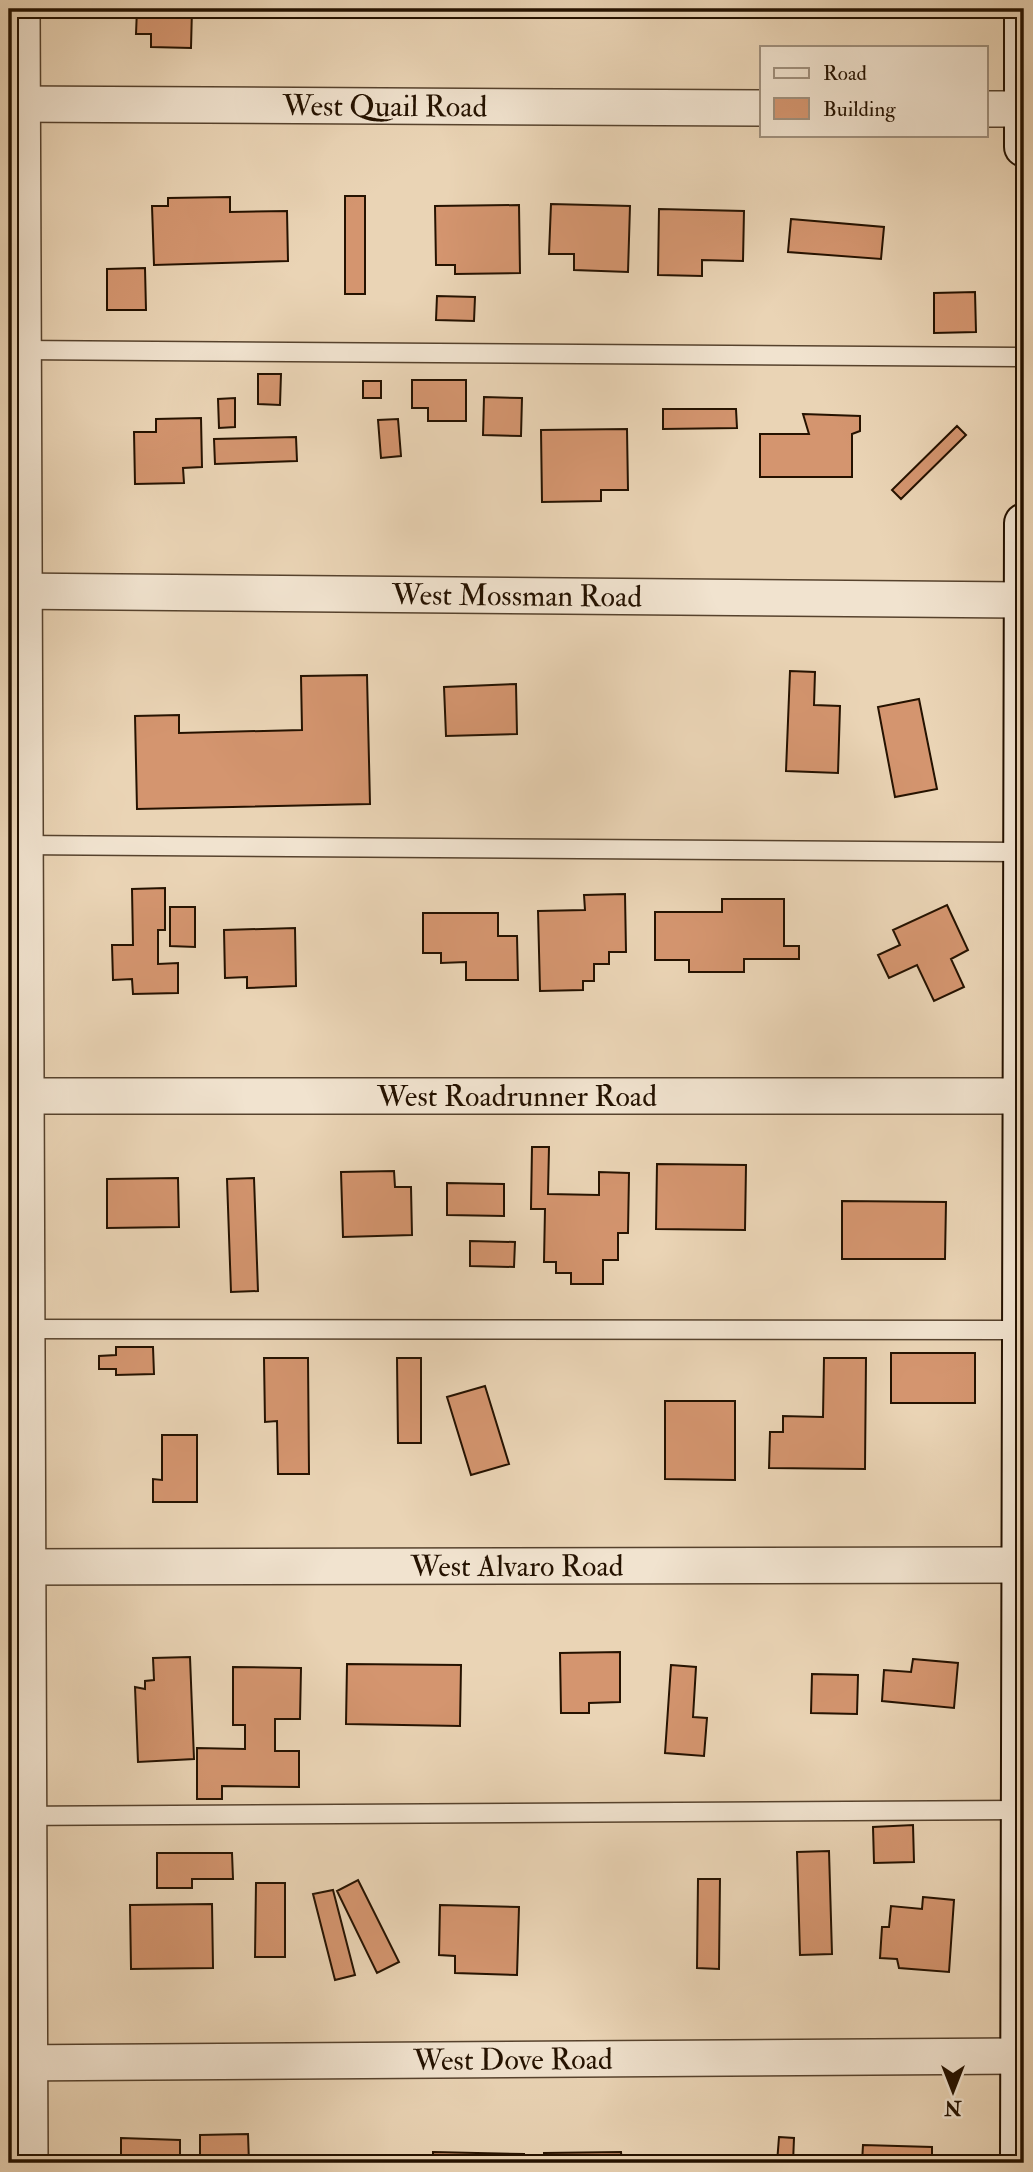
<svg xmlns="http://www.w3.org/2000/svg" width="1033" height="2172" viewBox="0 0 1033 2172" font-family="'IM FELL Double Pica',serif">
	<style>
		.building { fill: #d4956f; stroke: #251200; stroke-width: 2 }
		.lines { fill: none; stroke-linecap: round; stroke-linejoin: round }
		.lane-casing { stroke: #56422d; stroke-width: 21 }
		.street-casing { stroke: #56422d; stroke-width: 38 }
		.secondary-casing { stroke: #251200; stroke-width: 42 }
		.lane { stroke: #f1e3cf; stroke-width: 18 }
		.street { stroke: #f1e3cf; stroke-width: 35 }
		.secondary { stroke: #f1e3cf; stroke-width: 38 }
		.labels { text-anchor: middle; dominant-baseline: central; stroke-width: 7; stroke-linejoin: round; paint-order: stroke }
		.street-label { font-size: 30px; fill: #251200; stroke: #f1e3cf }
	</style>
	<rect width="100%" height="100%" fill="#ead4b5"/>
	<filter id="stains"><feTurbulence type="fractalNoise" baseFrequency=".00286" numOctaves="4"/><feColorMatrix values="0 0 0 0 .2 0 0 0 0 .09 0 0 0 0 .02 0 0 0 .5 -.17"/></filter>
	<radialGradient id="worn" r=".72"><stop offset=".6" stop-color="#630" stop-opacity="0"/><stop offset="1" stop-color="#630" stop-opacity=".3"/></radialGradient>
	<!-- building -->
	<path class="building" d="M137,9H192L191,48L151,47V34H136Z
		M342,9H415L342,13Z
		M443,9H466V12H443Z
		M345,196H365V294H345Z
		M230,197V212L287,211L288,261L154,265L152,206H168V198Z
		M551,204L630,206L628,272L574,270V254H549Z
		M519,205L520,273L455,274V265H436L435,206Z
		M659,209L744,211L743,261L702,260V276L658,275Z
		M791,219L884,227L881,259L788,252Z
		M145,268L146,310H107V269Z
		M975,292L976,332L934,333V293Z
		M437,296L475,297L474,321L436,320Z
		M258,374H281L280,405L258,404Z
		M412,380H466V421H428V408H412Z
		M363,381H381V398H363Z
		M484,397L522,398L521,436L483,435Z
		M235,398V427L219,428L218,399Z
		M663,409H736L737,428L663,429Z
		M803,414L860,416V431L852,434V477H760V434H809Z
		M201,418L202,467L183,468L184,483L135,484L134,432H156V419Z
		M398,419L401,456L381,458L378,420Z
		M957,426L966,435L901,499L892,490Z
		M627,429L628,490H601V501L542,502L541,430Z
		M296,437L297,461L215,464L214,439Z
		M790,671L815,672L814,705L840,706L838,773L786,771Z
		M367,675L370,804L137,809L135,716L179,715V733L302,730L301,676Z
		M516,684L517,734L446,736L444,687Z
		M919,699L937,789L895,797L878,707Z
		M165,888V930H158V964L178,963V993L133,994L132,979L113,980L112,945H133L132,889Z
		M625,894L626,952H609V964H594V981H583V990L540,991L538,911L585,910L584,895Z
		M722,899H784V946H799V959H744V972H689V960H655V912H722Z
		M947,905L968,950L951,959L964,987L934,1001L917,965L889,978L878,955L900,945L893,930Z
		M170,907H195V947L170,946Z
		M423,913H498V936H517L518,980H466V962L441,963V953H423Z
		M295,928L296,986L247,988V977L225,978L224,930Z
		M532,1147H549L548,1194L599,1195V1172L629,1173L628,1233H618V1260H603V1284H571V1273H556V1262H544L545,1209H531Z
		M657,1164L746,1165L745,1230L656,1229Z
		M394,1171L395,1187H411L412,1235L343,1237L341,1172Z
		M178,1178L179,1227L107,1228V1179Z
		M254,1178L258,1291L231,1292L227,1179Z
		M447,1183L504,1184V1216L447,1215Z
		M842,1201L946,1202L945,1259H842Z
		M470,1241L515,1242L514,1267L470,1266Z
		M116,1347H153L154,1374L116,1375V1369H99V1356L116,1355Z
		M891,1353H975V1403H891Z
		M264,1358H308L309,1474H278L277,1421L265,1422Z
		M397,1358H421V1443H398Z
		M824,1358H866L865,1469L769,1468L770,1432H783V1416L823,1417Z
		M485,1386L509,1464L471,1475L447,1397Z
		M665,1401H735V1480L665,1479Z
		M162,1435H197V1502H153V1479L162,1480Z
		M620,1652V1702L589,1703V1713H561L560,1653Z
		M190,1657L194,1759L138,1762L135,1687L145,1689V1681L154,1680L153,1658Z
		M913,1659L958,1663L954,1708L882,1701L884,1670L911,1672Z
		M347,1664L461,1665L460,1726L346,1724Z
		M671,1665L696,1667L693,1717L707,1718L704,1756L665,1753Z
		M233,1667L301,1668L300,1719H275V1751H299V1787L222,1786V1799H197V1748L245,1749V1725H233Z
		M812,1674L858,1675L857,1714L811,1713Z
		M913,1825L914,1862L874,1863L873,1827Z
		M829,1851L832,1954L800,1955L797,1852Z
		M157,1853H232L233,1879H192V1888H157Z
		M698,1879H720L719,1969L697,1968Z
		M358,1880L399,1962L377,1973L337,1891Z
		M256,1883H285V1957H255Z
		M333,1890L355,1975L335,1980L313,1894Z
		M923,1897L954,1900L949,1972L899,1968L897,1959L880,1958L882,1927H889L891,1906L922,1909Z
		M212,1904L213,1968L131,1969L130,1905Z
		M440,1905L519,1907L517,1975L455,1973V1956L439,1955Z
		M248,2134L249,2163H200V2135Z
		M779,2137L794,2138L793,2163H777Z
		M121,2138L180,2140V2163H121Z
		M863,2145L932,2147V2163H862Z
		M433,2152L524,2154V2163H433Z
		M621,2152L622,2163H544V2153Z"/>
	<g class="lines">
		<!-- lane casing -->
		<g class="lane-casing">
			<path id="lane" d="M19,350L1024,357
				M19,845L1024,852
				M9,1329L1024,1330
				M9,1816L1021,1810"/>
		</g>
		<!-- street casing -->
		<g class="street-casing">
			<g id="street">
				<path d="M22,9L30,2163"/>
				<path id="s1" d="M9,104L762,108"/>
				<path d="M986,109H1024"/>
				<path id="s2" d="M9,591L1024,600"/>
				<path id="s3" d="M9,1096H1023"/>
				<path id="s4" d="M9,1567L1024,1565"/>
				<path id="s5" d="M9,2063L1019,2056"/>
			</g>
		</g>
		<!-- secondary casing -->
		<g class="secondary-casing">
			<path id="secondary" d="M1024,9V147
				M1020,2163L1024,523"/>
		</g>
		<!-- lane -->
		<use href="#lane" class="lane"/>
		<!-- street -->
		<use href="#street" class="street"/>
		<!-- secondary -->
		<use href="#secondary" class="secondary"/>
	</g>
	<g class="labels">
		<!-- street labels -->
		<g class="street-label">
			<text stroke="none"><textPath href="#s1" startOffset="376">West Quail Road</textPath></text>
			<text stroke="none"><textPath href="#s2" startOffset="508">West Mossman Road</textPath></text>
			<text stroke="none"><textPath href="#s3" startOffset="508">West Roadrunner Road</textPath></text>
			<text stroke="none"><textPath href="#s4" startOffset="508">West Alvaro Road</textPath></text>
			<text stroke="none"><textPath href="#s5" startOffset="504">West Dove Road</textPath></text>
		</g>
	</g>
	<!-- margin -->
	<rect width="1033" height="2172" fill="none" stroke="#ead4b5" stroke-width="35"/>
	<rect x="10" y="10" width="1012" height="2151" fill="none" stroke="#251200" stroke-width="3.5"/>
	<rect x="18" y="18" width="998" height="2137" fill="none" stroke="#251200" stroke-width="2"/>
	<!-- legend -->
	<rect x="760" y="46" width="228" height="91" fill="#f1e3cf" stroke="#9f8f7c" stroke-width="2"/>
	<rect x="774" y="68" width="35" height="10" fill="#f1e3cf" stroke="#9f8f7c" stroke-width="2"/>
	<text x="823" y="80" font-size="21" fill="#251200">Road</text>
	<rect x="774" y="98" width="35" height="21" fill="#d4956f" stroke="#9f8f7c" stroke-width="2"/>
	<text x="823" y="116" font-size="21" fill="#251200">Building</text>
	<!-- north arrow -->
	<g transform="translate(953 2091) rotate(180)" stroke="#f1e3cf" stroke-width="5" paint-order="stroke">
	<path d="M0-5L12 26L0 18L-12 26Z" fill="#251200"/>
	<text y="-10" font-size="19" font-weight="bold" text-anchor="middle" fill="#251200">N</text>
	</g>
	<rect width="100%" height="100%" filter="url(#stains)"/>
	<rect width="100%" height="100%" fill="url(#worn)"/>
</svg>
